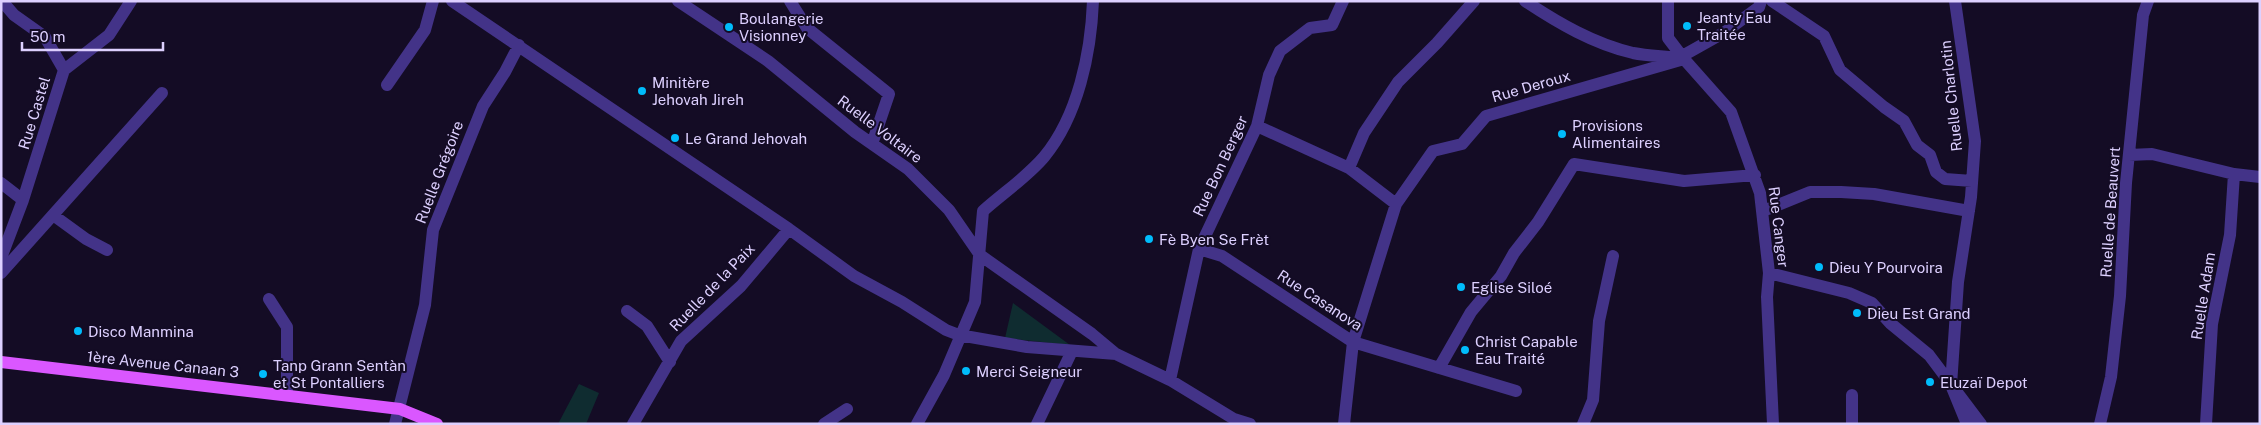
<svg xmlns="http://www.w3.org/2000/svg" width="2261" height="425" viewBox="0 0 2261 425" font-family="'Public Sans',sans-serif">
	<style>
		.green { fill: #0f2c30 }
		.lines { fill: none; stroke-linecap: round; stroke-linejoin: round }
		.minor { stroke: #433388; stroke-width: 12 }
		.major { stroke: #da57ff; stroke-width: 12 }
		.poi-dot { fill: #00bcfb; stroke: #140c25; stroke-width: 2 }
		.labels { text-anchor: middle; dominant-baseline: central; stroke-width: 4; stroke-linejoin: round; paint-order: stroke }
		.poi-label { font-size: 15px; fill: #ddd0ff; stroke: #140c25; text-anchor: start }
		.street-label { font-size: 15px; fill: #ddd0ff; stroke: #140c25 }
	</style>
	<rect width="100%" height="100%" fill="#140c25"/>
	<!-- green -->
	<path class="green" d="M1013,303L1070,345L1005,338Z
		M579,384L599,393L586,424H558Z"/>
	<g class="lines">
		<!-- minor -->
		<path class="minor" d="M2,1L14,15L45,37L64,70
			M452,1L789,229L854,276L902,302L946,330L959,335L1027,347L1116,354L1170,380L1234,419L1250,424
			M678,1L768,61L855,132L908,169L949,210L980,255L1092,334L1116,354
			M790,1L807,28L889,94L872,144
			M1525,1C1558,23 1594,44 1633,53C1648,56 1664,56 1679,58
			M1668,1V38L1684,59L1731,112L1760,193L1769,273L1767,297L1773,424
			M1772,1L1824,36L1840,70L1884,107L1904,121L1917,145L1930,155L1936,172L1945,179L1972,181
			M1955,1L1975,141L1971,197L1958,282L1951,385L1967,424
			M1684,59V55L1725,32L1759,7L1761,1
			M387,85L425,30L433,1
			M1257,126L1349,168L1396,204
			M2129,155L2152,154L2234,174L2260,177
			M1349,168L1364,133L1398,82L1437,43L1474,1
			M1,183L23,200
			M1763,211L1810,192H1841L1874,194L1969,211
			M53,215L86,239L107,250
			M1199,249L1222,256L1353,342L1516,391
			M1,258L23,200L64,70L109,35L131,1
			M1,273L162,93
			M1769,273L1849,293L1872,303L1890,323L1929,355L1981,424
			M269,299L287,327V395
			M627,311L647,326L670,362
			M1439,368L1471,312L1501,276L1514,253L1538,222L1574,164L1684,181L1755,175
			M1170,380L1199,249L1257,126L1269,75L1280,51L1310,28L1332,25L1343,1
			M1852,395V424
			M395,424L425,305L433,230L483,106L505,72L519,45
			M633,424L681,341L741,286L789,229
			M824,424L847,409
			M917,424L944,375L975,302L983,211C1003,193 1027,177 1044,157C1078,116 1091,53 1093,1
			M1037,424L1072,351
			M1344,424L1353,342L1396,204L1433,151L1462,144L1486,116L1684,59
			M1583,424L1593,400L1599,321L1613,256
			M2100,424L2111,377L2120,296L2126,183L2143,15L2148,1
			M2206,424L2212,324L2230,235L2234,174"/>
		<!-- major -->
		<path class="major" d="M1,362L400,409L437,424"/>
	</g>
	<!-- markers -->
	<g class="poi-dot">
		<circle cx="1687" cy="26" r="5"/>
		<circle cx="729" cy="27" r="5"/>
		<circle cx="642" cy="91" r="5"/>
		<circle cx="1562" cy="134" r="5"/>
		<circle cx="675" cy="138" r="5"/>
		<circle cx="1149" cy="239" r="5"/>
		<circle cx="1819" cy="267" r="5"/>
		<circle cx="1461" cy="287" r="5"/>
		<circle cx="1857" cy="313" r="5"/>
		<circle cx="78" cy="331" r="5"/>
		<circle cx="1465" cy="350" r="5"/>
		<circle cx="966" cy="371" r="5"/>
		<circle cx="263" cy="374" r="5"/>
		<circle cx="1930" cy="382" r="5"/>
	</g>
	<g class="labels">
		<!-- poi labels -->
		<g class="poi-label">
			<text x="1697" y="17">Jeanty Eau<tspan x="1697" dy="17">Traitée</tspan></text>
			<text x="739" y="18">Boulangerie<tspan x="739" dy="17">Visionney</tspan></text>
			<text x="652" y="82">Minitère<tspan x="652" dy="17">Jehovah Jireh</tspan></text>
			<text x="1572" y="125">Provisions<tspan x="1572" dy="17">Alimentaires</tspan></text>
			<text x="685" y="138">Le Grand Jehovah</text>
			<text x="1159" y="239">Fè Byen Se Frèt</text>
			<text x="1829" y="267">Dieu Y Pourvoira</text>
			<text x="1471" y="287">Eglise Siloé</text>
			<text x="1867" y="313">Dieu Est Grand</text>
			<text x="88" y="331">Disco Manmina</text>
			<text x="1475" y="341">Christ Capable<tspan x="1475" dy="17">Eau Traité</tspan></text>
			<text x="273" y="365">Tanp Grann Sentàn<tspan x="273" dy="17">et St Pontalliers</tspan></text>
			<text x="976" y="371">Merci Seigneur</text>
			<text x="1940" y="382">Eluzaï Depot</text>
		</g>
		<!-- street labels -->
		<g class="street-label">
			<text transform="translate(1531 86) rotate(-16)">Rue Deroux</text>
			<text transform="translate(1951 96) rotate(-96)">Ruelle Charlotin</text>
			<text transform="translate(34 113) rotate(-73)">Rue Castel</text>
			<text transform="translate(880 129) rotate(37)">Ruelle Voltaire</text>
			<text transform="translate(1220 166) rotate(-65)">Rue Bon Berger</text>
			<text transform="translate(439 172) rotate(-69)">Ruelle Grégoire</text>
			<text transform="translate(2110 212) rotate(-86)">Ruelle de Beauvert</text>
			<text transform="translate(1779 227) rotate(83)">Rue Canger</text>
			<text transform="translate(712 287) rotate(-46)">Ruelle de la Paix</text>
			<text transform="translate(2203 296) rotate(-81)">Ruelle Adam</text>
			<text transform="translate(1320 300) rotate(33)">Rue Casanova</text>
			<text transform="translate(163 364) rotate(6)">1ère Avenue Canaan 3</text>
		</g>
	</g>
	<!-- border -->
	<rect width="2261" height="425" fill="none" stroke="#ddd0ff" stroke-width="5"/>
	<!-- scale -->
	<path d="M22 42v8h141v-8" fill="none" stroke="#ddd0ff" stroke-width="2.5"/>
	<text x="30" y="42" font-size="15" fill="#ddd0ff" stroke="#140c25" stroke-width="4" paint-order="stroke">50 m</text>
</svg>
